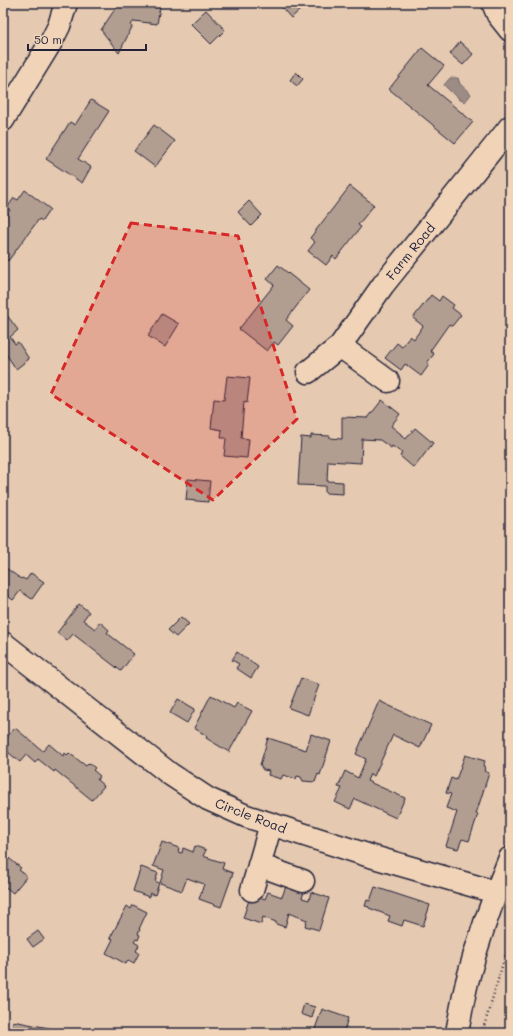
<svg xmlns="http://www.w3.org/2000/svg" width="513" height="1036" viewBox="0 0 513 1036" font-family="Mali,sans-serif">
	<style>
		.water { fill: #9c8c85; stroke: #6b6267 }
		.building { fill: #b29d91; stroke: #22223b }
		.lines { fill: none; stroke-linecap: round; stroke-linejoin: round }
		.minor-casing { stroke: #22223b; stroke-width: 25 }
		.major-casing { stroke: #22223b; stroke-width: 25 }
		.path { stroke: #22223b; stroke-width: 2.5; stroke-dasharray: 1 3; stroke-linecap: butt }
		.minor { stroke: #f1d4b8; stroke-width: 22 }
		.major { stroke: #f1d4b8; stroke-width: 22 }
		.marked { fill: #d62828; fill-opacity: 0.2; stroke: #d62828; stroke-width: 3; stroke-dasharray: 8 5; stroke-linejoin: round }
		.labels { text-anchor: middle; dominant-baseline: central; stroke-width: 3; stroke-linejoin: round; paint-order: stroke }
		.street-label { font-size: 13px; fill: #22223b; stroke: #f1d4b8 }
	</style>
	<rect width="100%" height="100%" fill="#e5c9b0"/>
	<filter id="ink" filterUnits="userSpaceOnUse"><feTurbulence type="fractalNoise" baseFrequency=".025" numOctaves="2"/><feDisplacementMap in="SourceGraphic" scale="8" xChannelSelector="R" yChannelSelector="G"/><feConvolveMatrix kernelMatrix="1 2 1 2 8 2 1 2 1" color-interpolation-filters="sRGB"/></filter>
	<g filter="url(#ink)">
		<!-- water -->
		<path class="water" d="M450,78H458L460,84L471,94L465,102L458,99L459,98L452,93L444,85Z"/>
		<!-- building -->
		<path class="building" d="M119,3H148L150,6L160,7L157,24L134,21L131,25L132,27L119,53L101,30Z
			M278,3H308L291,18Z
			M206,10L225,30L211,44L191,24Z
			M460,42L473,54L463,65L450,54Z
			M422,48L444,66L428,85L473,122L455,143L389,89Z
			M296,72L303,79L297,86L290,80Z
			M91,100L109,111L78,159L91,167L82,183L46,159L70,122L75,125Z
			M154,125L175,141L155,167L134,151Z
			M350,186L374,205L358,225L361,227L336,259L333,256L326,265L308,251L315,242L310,238Z
			M25,190L50,209L42,221L39,219L8,261L3,257V221L10,210L7,208L14,198L18,200Z
			M249,201L262,215L251,226L238,212Z
			M278,265L309,290L286,320L293,326L278,345L274,342L267,351L239,329L274,285L267,279Z
			M431,295L439,301L442,296L454,305L452,308L461,315L452,326L449,324L430,351L434,354L427,363L429,365L421,376L405,364L401,370L385,358L397,343L402,347L410,336L414,339L423,326L413,318Z
			M3,310L18,330L10,337L15,344L18,342L29,359L16,369L4,351H5L3,348Z
			M162,314L179,324L165,347L148,336Z
			M227,376L250,378L247,403L244,402L241,438L249,439L247,458L224,456L226,438H221L222,430L211,428L214,399L224,400Z
			M382,400L400,414L391,426L401,434V435L406,439L415,428L433,443L414,468L400,456L402,453L392,446L391,448L380,440L362,439L361,463L328,461L327,481L343,482V494L325,493V486L298,485L301,437L311,438V435L330,436V438L342,439V417L368,418Z
			M188,479L210,481L208,502L186,500Z
			M3,566L21,579L22,578L26,580L31,573L44,582L32,599L20,591L13,600L3,593Z
			M79,604L89,612L83,620L95,629L100,622L109,630L107,633L134,654L121,671L73,634L67,641L57,633Z
			M181,617L189,624L176,637L168,630Z
			M237,652L258,667L251,678L236,668L239,664L232,660Z
			M301,678L319,685L308,715L289,708Z
			M211,695L234,708L237,703L252,711L229,752L206,738L207,736L194,728Z
			M178,699L195,709L187,723L170,713Z
			M379,701L431,725L420,748L393,735L374,776L370,774L367,781L405,798L396,818L355,799L350,809L335,802L342,788L338,787L345,771L358,778L366,759L356,754Z
			M15,728L43,751L49,744L63,756L65,753L67,755L69,753L86,766L89,763L95,768L93,770L100,776L97,780L104,786L92,800L55,770L54,772L38,759L35,763L26,755L20,762L3,748V742Z
			M311,734L331,741L320,775L318,774L315,782L303,781L301,777L297,776L296,779L283,775L281,779L268,775L269,771L263,770L260,765L268,738L306,750Z
			M465,755L485,761L483,766L485,767L484,771L489,773L476,814H478L469,841L462,839L458,849L446,846L457,812L446,808L451,794L446,793L451,778L456,780Z
			M162,842L179,848L178,852L182,853L183,848L193,852L195,846L206,850L203,856L224,863L222,869L233,873L221,907L199,899L204,884L187,878L182,891L160,883L164,870L153,866Z
			M3,849L8,852L5,855L21,868L19,870L27,876L13,893L3,885L5,881L3,879Z
			M141,867L158,873L155,881L159,883L155,895L150,893L149,897L133,891Z
			M286,886L304,892L302,898L309,900L311,892L329,898L319,930L305,926L307,920L289,913L285,927L276,924V922L263,917L261,924L243,918L251,894L265,899L268,892L282,897Z
			M375,887L430,905L423,926L404,920L402,926L388,921L390,916L369,908V907L365,906L367,900L370,901Z
			M133,905L147,912L139,929H140L138,934L140,935L138,940L136,939L134,942L139,945L136,951L139,953L134,963L128,960L126,964L106,953L113,939L110,938L127,906L131,909Z
			M38,931L44,939L33,947L27,939Z
			M304,1004L315,1007L312,1018L301,1014Z
			M322,1009L348,1018L343,1033H326L315,1029Z
			M13,1021L74,1033H11Z"/>
		<g class="lines">
			<!-- minor casing -->
			<g class="minor-casing">
				<path id="minor" d="M493,3L498,15L510,30
					M3,120L51,42L59,26L66,3
					M340,346L388,381
					M308,372L340,346L383,285L510,127
					M3,643L170,774L208,799L246,816L370,856L495,892
					M259,865L303,881
					M252,890L271,824"/>
			</g>
			<!-- major casing -->
			<g class="major-casing">
				<path id="major" d="M457,1033C460,1016 463,999 467,982C478,940 493,898 510,858"/>
			</g>
			<!-- path -->
			<path class="path" d="M482,1033L510,940"/>
			<!-- minor -->
			<use href="#minor" class="minor"/>
			<!-- major -->
			<use href="#major" class="major"/>
		</g>
	</g>
	<!-- marked area -->
	<path class="marked" d="M131,223L238,236L297,419L213,500L51,394Z"/>
	<g class="labels">
		<!-- street labels -->
		<g class="street-label">
			<text transform="translate(410 251) rotate(-51)">Farm Road</text>
			<text transform="translate(251 815) rotate(21)">Circle Road</text>
		</g>
	</g>
	<!-- margin -->
	<rect width="513" height="1036" fill="none" stroke="#f1d4b8" stroke-width="16"/>
	<rect x="8" y="8" width="497" height="1020" fill="none" stroke="#22223b" stroke-width="1.5" filter="url(#ink)"/>
	<!-- scale -->
	<path d="M28 44v6h118v-6" fill="none" stroke="#22223b" stroke-width="2"/>
	<text x="34" y="44" font-size="12" fill="#22223b" stroke="#f1d4b8" stroke-width="3" paint-order="stroke">50 m</text>
</svg>
